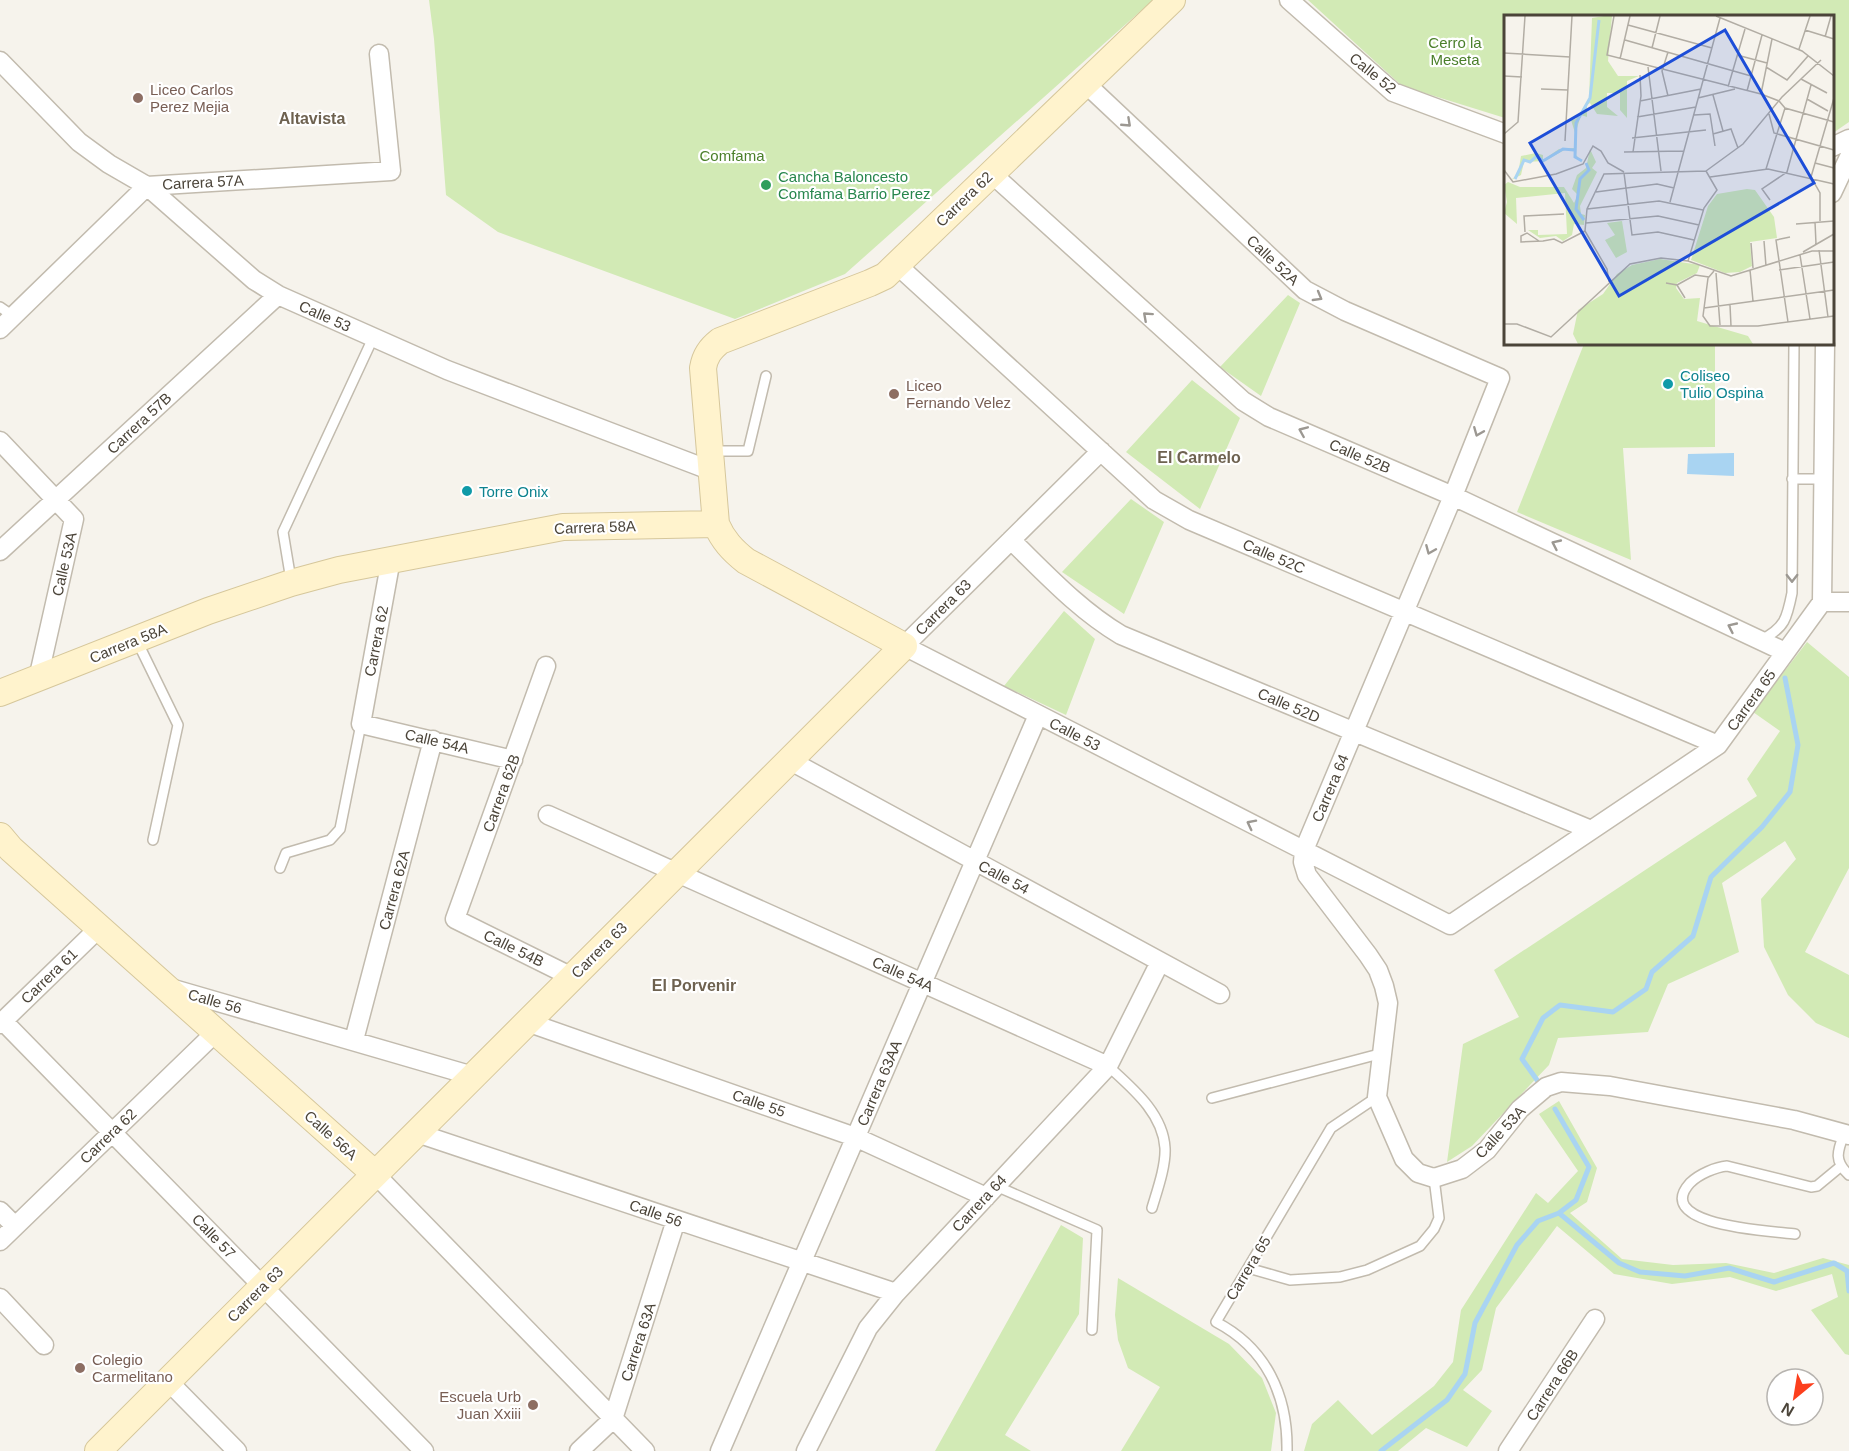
<svg xmlns="http://www.w3.org/2000/svg" width="1849" height="1451" viewBox="0 0 1849 1451" font-family="Helvetica,sans-serif">
	<style>
		.green { fill: #d2eab5 }
		.water { fill: #a9d4f2 }
		.lines { fill: none; stroke-linecap: round; stroke-linejoin: round }
		.stream { stroke: #a9d4f2; stroke-width: 5 }
		.lane-casing { stroke: #c2bbae; stroke-width: 12 }
		.street-casing { stroke: #c2bbae; stroke-width: 21 }
		.secondary-casing { stroke: #d6c79b; stroke-width: 28 }
		.lane { stroke: #fff; stroke-width: 9 }
		.street { stroke: #fff; stroke-width: 18 }
		.secondary { stroke: #fff3cd; stroke-width: 26 }
		.oneway { stroke: #9c9892 }
		.education-dot { fill: #8d6e63; stroke: #fff; stroke-width: 2 }
		.leisure-dot { fill: #2e9e5b; stroke: #fff; stroke-width: 2 }
		.culture-dot { fill: #0f9aa8; stroke: #fff; stroke-width: 2 }
		.labels { text-anchor: middle; dominant-baseline: central; stroke-width: 4.5; stroke-linejoin: round; paint-order: stroke }
		.park-label { font-size: 15px; fill: #4a7f2a; stroke: #fff }
		.street-label { font-size: 15px; fill: #4b4439; stroke: #fff }
		.education-label { font-size: 15px; fill: #785e54; stroke: #fff; text-anchor: start }
		.leisure-label { font-size: 15px; fill: #27864d; stroke: #fff; text-anchor: start }
		.culture-label { font-size: 15px; fill: #0d838f; stroke: #fff; text-anchor: start }
		.neighbourhood-label { font-size: 16px; font-weight: bold; fill: #6e6250; stroke: #fff }
		.inset-river { fill: none; stroke: #a9d4f2; stroke-width: 3 }
		.inset-road { fill: none; stroke: #b2ada4; stroke-width: 1.5 }
		.view { fill: #1d4ed8; fill-opacity: 0.15; stroke: #1d4ed8; stroke-width: 3 }
		.inset-edge { fill: none; stroke: #4b4439; stroke-width: 3 }
	</style>
	<rect width="100%" height="100%" fill="#f6f3ec"/>
	<!-- green -->
	<path class="green" d="M429,0H1153L845,274L735,319L498,232L446,195L434,39Z
		M1308,0H1849V122L1833,133L1832,16H1506L1505,118L1402,86Z
		M1288,295L1300,303L1261,396L1220,367Z
		M1584,344H1715V447L1623,448L1631,560L1517,512Z
		M1192,380L1240,418L1200,509L1126,452Z
		M1131,499L1164,522L1124,614L1062,572Z
		M1064,611L1095,639L1066,715L1004,686Z
		M1807,642L1849,677V868L1805,952L1849,975V1038L1816,1023L1788,995L1764,947L1761,899L1796,859L1785,841L1722,883L1739,952L1668,984L1648,1032L1558,1038L1549,1065L1472,1146L1447,1162L1463,1044L1519,1017L1494,970L1757,796L1747,779L1780,731L1753,712Z
		M1559,1101L1597,1168L1587,1202L1570,1213L1622,1259L1673,1265L1726,1263L1774,1273L1823,1258L1849,1265V1355L1845,1354L1811,1310L1838,1297L1832,1274L1776,1291L1730,1277L1672,1284L1614,1274L1557,1226L1496,1308L1482,1370L1463,1390L1492,1411L1467,1447L1426,1428L1398,1451H1304L1312,1424L1338,1400L1372,1435L1434,1386L1453,1362L1461,1310L1536,1193L1548,1203L1578,1171L1539,1114Z
		M1061,1225L1083,1238L1079,1314L1005,1435L1031,1451H935Z
		M1118,1278L1229,1344L1262,1378L1276,1413L1271,1451H1121L1160,1387L1128,1368L1118,1340L1115,1315Z"/>
	<!-- water -->
	<path class="water" d="M1734,453V476L1687,474L1688,454Z"/>
	<g class="lines">
		<!-- stream -->
		<path class="stream" d="M1537,1080L1522,1059L1543,1018L1560,1005L1613,1012L1646,989L1652,972L1693,936L1711,877L1762,827L1790,792L1798,745L1785,678
			M1559,1213L1619,1263L1640,1272L1685,1276L1729,1268L1774,1282L1834,1263L1847,1271L1849,1291
			M1381,1451L1447,1400L1465,1374L1475,1323L1517,1245L1538,1221L1559,1213L1576,1200L1589,1167L1555,1109"/>
		<!-- lane casing -->
		<g class="lane-casing">
			<path id="lane" d="M0,307L13,316
				M712,451H748L766,376
				M1792,479H1823
				M291,580L283,532L373,338
				M1761,640C1785,628 1787,618 1792,593L1794,344
				M137,641L178,725L153,840
				M280,868L286,853L330,840L340,829L361,724
				M1108,1066C1132,1088 1163,1113 1165,1148C1166,1166 1157,1191 1152,1208
				M1212,1098L1383,1053
				M1844,1134C1837,1152 1834,1161 1849,1175
				M996,1186L1097,1230L1092,1330
				M1795,1234C1773,1231 1651,1226 1690,1183C1699,1174 1716,1167 1727,1166L1811,1187L1817,1186L1840,1167
				M1248,1268L1290,1280L1340,1277L1367,1270L1420,1246L1434,1229L1439,1218L1434,1178
				M1287,1451C1288,1395 1266,1348 1216,1322L1331,1128L1377,1097"/>
		</g>
		<!-- street casing -->
		<g class="street-casing">
			<path id="street" d="M1289,0L1393,92L1506,134
				M0,61L79,142L109,164L147,186L254,280L278,295L447,370L712,471
				M1085,83L1305,290L1345,311L1500,378L1453,496L1304,850L1303,862L1307,875L1368,955L1378,970L1384,986L1388,1003L1377,1097L1404,1159L1418,1173L1434,1178L1462,1169L1487,1150L1520,1109L1546,1087L1561,1082L1610,1086L1794,1120L1849,1135
				M1832,147L1849,139
				M991,173L1243,401L1269,417L1453,496L1785,652
				M1832,193L1849,157
				M896,264L1154,500L1189,520L1718,745
				M0,329L147,186L391,171L379,54
				M0,441L74,519L38,679
				M1101,451L904,646L1450,925L1718,745L1822,602L1825,344
				M1011,540C1046,574 1079,610 1121,635L1591,830
				M0,551L278,295
				M391,559L361,724L513,760
				M1822,602H1849
				M546,666L455,919L572,977
				M789,760L1220,994
				M548,815L1108,1066
				M170,988L473,1076
				M3,1021L424,1451
				M527,1022L855,1137L986,1197
				M0,1024L99,928
				M354,1040L433,740
				M417,1133L896,1293
				M375,1174L645,1451
				M0,1211L15,1226
				M0,1241L216,1032
				M0,1298L44,1345
				M168,1381L237,1451
				M579,1451L613,1419L676,1220
				M720,1451L1038,715
				M806,1451L868,1328L896,1293L1108,1066L1160,962
				M1508,1451L1595,1319"/>
		</g>
		<!-- secondary casing -->
		<g class="secondary-casing">
			<path id="secondary" d="M0,693L208,611L291,583L339,570L563,527L716,524
				M0,836L11,849L375,1174
				M98,1451L904,646L746,561C732,550 723,540 716,524L703,368C705,356 710,349 720,341L870,283L885,276L1172,0"/>
		</g>
		<!-- lane -->
		<use href="#lane" class="lane"/>
		<!-- street -->
		<use href="#street" class="street"/>
		<!-- secondary -->
		<use href="#secondary" class="secondary"/>
	</g>
	<!-- one-way arrows -->
	<defs><path id="oneway-chevron" d="M-2-3.5L2.5 0L-2 3.5" fill="none" stroke-width="1.6" stroke-linecap="round" stroke-linejoin="round" transform="scale(1.5)"/></defs>
	<g class="oneway">
		<use href="#oneway-chevron" transform="translate(1127 123) rotate(43)"/>
		<use href="#oneway-chevron" transform="translate(1318 297) rotate(30)"/>
		<use href="#oneway-chevron" transform="translate(1147 316) rotate(-138)"/>
		<use href="#oneway-chevron" transform="translate(1303 431) rotate(-157)"/>
		<use href="#oneway-chevron" transform="translate(1478 432) rotate(112)"/>
		<use href="#oneway-chevron" transform="translate(1556 544) rotate(-155)"/>
		<use href="#oneway-chevron" transform="translate(1430 550) rotate(113)"/>
		<use href="#oneway-chevron" transform="translate(1792 578) rotate(90)"/>
		<use href="#oneway-chevron" transform="translate(1732 627) rotate(-155)"/>
		<use href="#oneway-chevron" transform="translate(1251 824) rotate(-153)"/>
	</g>
	<!-- markers -->
	<g class="education-dot">
		<circle cx="138" cy="98" r="6"/>
		<circle cx="894" cy="394" r="6"/>
		<circle cx="80" cy="1368" r="6"/>
		<circle cx="533" cy="1405" r="6"/>
	</g>
	<circle class="leisure-dot" cx="766" cy="185" r="6"/>
	<g class="culture-dot">
		<circle cx="1668" cy="384" r="6"/>
		<circle cx="467" cy="491" r="6"/>
	</g>
	<g class="labels">
		<!-- park labels -->
		<g class="park-label">
			<text x="1455" y="42">Cerro la<tspan x="1455" dy="17">Meseta</tspan></text>
			<text x="732" y="155">Comfama</text>
		</g>
		<!-- street labels -->
		<g class="street-label">
			<text transform="translate(1373 73) rotate(39)">Calle 52</text>
			<text transform="translate(203 182) rotate(-3)">Carrera 57A</text>
			<text transform="translate(964 199) rotate(-44)">Carrera 62</text>
			<text transform="translate(1273 260) rotate(43)">Calle 52A</text>
			<text transform="translate(325 316) rotate(24)">Calle 53</text>
			<text transform="translate(139 423) rotate(-43)">Carrera 57B</text>
			<text transform="translate(1360 456) rotate(23)">Calle 52B</text>
			<text transform="translate(595 527) rotate(-2)">Carrera 58A</text>
			<text transform="translate(1274 556) rotate(23)">Calle 52C</text>
			<text transform="translate(64 564) rotate(-77)">Calle 53A</text>
			<text transform="translate(943 607) rotate(-45)">Carrera 63</text>
			<text transform="translate(376 641) rotate(-79)">Carrera 62</text>
			<text transform="translate(128 643) rotate(-22)">Carrera 58A</text>
			<text transform="translate(1751 700) rotate(-54)">Carrera 65</text>
			<text transform="translate(1289 705) rotate(23)">Calle 52D</text>
			<text transform="translate(1075 734) rotate(27)">Calle 53</text>
			<text transform="translate(437 741) rotate(13)">Calle 54A</text>
			<text transform="translate(1330 788) rotate(-67)">Carrera 64</text>
			<text transform="translate(501 793) rotate(-70)">Carrera 62B</text>
			<text transform="translate(1004 877) rotate(28)">Calle 54</text>
			<text transform="translate(394 890) rotate(-75)">Carrera 62A</text>
			<text transform="translate(514 948) rotate(26)">Calle 54B</text>
			<text transform="translate(599 950) rotate(-45)">Carrera 63</text>
			<text transform="translate(903 974) rotate(24)">Calle 54A</text>
			<text transform="translate(49 976) rotate(-44)">Carrera 61</text>
			<text transform="translate(215 1001) rotate(16)">Calle 56</text>
			<text transform="translate(879 1083) rotate(-67)">Carrera 63AA</text>
			<text transform="translate(759 1103) rotate(19)">Calle 55</text>
			<text transform="translate(1500 1132) rotate(-47)">Calle 53A</text>
			<text transform="translate(331 1135) rotate(42)">Calle 56A</text>
			<text transform="translate(108 1136) rotate(-44)">Carrera 62</text>
			<text transform="translate(979 1203) rotate(-47)">Carrera 64</text>
			<text transform="translate(656 1213) rotate(19)">Calle 56</text>
			<text transform="translate(214 1236) rotate(46)">Calle 57</text>
			<text transform="translate(1248 1268) rotate(-59)">Carrera 65</text>
			<text transform="translate(255 1294) rotate(-45)">Carrera 63</text>
			<text transform="translate(638 1342) rotate(-72)">Carrera 63A</text>
			<text transform="translate(1552 1385) rotate(-57)">Carrera 66B</text>
		</g>
		<!-- education labels -->
		<g class="education-label">
			<text x="150" y="89">Liceo Carlos<tspan x="150" dy="17">Perez Mejia</tspan></text>
			<text x="906" y="385">Liceo<tspan x="906" dy="17">Fernando Velez</tspan></text>
			<text x="92" y="1359">Colegio<tspan x="92" dy="17">Carmelitano</tspan></text>
			<text x="521" y="1396" text-anchor="end">Escuela Urb<tspan x="521" dy="17">Juan Xxiii</tspan></text>
		</g>
		<!-- leisure labels -->
		<g class="leisure-label">
			<text x="778" y="176">Cancha Baloncesto<tspan x="778" dy="17">Comfama Barrio Perez</tspan></text>
		</g>
		<!-- culture labels -->
		<g class="culture-label">
			<text x="1680" y="375">Coliseo<tspan x="1680" dy="17">Tulio Ospina</tspan></text>
			<text x="479" y="491">Torre Onix</text>
		</g>
		<!-- neighbourhood labels -->
		<g class="neighbourhood-label">
			<text x="312" y="118">Altavista</text>
			<text x="1199" y="457">El Carmelo</text>
			<text x="694" y="985">El Porvenir</text>
		</g>
	</g>
	<!-- overview -->
	<g transform="translate(1504 15)">
		<rect width="330" height="330" fill="#f6f3ec"/>
		<path d="M100,1H108L104,46L114,61H135L123,66V103L116,95V78H103V92L114,101L93,99L86,88L83,90V102L77,100L73,113L72,140L78,147L70,142V136L62,134L41,146L20,147L17,160L7,165L14,159L17,141L32,138L39,140V145L55,134L71,133L72,121L67,105L72,104L85,84L88,3ZM86,134L92,147L88,153L93,157L76,191L77,199L81,200L80,210L70,209L68,220L59,226L52,221L36,223L24,215H34V220L63,219L61,178L12,183L13,209L0,198L3,187L0,170L4,167L16,172H60L70,188L74,180L68,174L73,160L82,153ZM243,174L251,175L270,202L273,223L246,227L248,251L236,257L221,258L187,245L204,191L213,179ZM118,206L123,237L112,243L101,225L111,220L103,208ZM156,244L196,250L193,258L173,268L172,273L180,284L196,283L193,306L244,321L249,329H74L69,319L74,295L99,279L113,259L128,250Z" fill="#d2eab5"/>
		<path class="inset-river" d="M78,146L71,142L72,108L86,83L95,5M11,164L20,145L26,147L33,141L39,146L59,134L70,135M80,205L72,194L76,164L85,155L82,148"/>
		<path class="inset-road" d="M110,1L103,40L257,79L275,86L281,93L330,107M212,1L298,36L330,61M124,10L208,33M301,15L330,24M321,22L327,1M121,25L247,61M148,33L156,1M295,34L306,1M0,38L66,42M233,40L263,48M116,44L126,1M144,52L157,156M262,52L283,65L304,41M0,61L18,62M297,64L323,78M224,72L241,14M37,74L64,75M243,76L258,20M257,79L268,24M209,80L219,116M164,81L158,56L164,37M194,83L231,74M303,84L324,96M136,86L197,74M265,99L270,118L330,135M190,100L206,99L211,131M133,102L192,92M0,119L14,107L21,1M209,119L227,114L234,133M128,123L202,115M61,126L68,1M120,137L180,136M129,137L137,81L136,60M311,148L330,153M262,154L281,93M0,155L9,167L52,159L79,149L89,131L97,136L104,148L120,157M202,156L239,129L278,82L317,45M120,158L128,220L154,217L190,225M206,162L264,154L330,169M92,177L153,169L170,173M266,185L258,174L283,157L307,70M166,187L216,3M83,194L155,186L199,195M316,206V178L307,162L330,83M311,207L312,229M82,208L154,201L195,210M292,209L330,206M21,217L20,201L60,199M35,226L23,218L17,221V227L39,226L50,224L58,228L81,216M260,226L262,251M247,228L249,253M315,235L324,302M299,237L330,219M296,240L306,304M184,246L200,193L213,175L202,156M246,255L249,286M275,255L330,247M210,256L204,263L199,301L206,311H254L330,301M212,258L216,310M105,267L103,254L81,216L83,194L100,159L202,156M162,268L173,270L181,283M173,270L191,260L205,262M226,290L227,311M200,293L330,275M284,307L272,225L286,222M0,309H13L47,322L126,249L157,243L184,246L227,261L308,236H330"/>
		<path class="view" d="M221,15L310,168L115,281L26,128Z"/>
		<rect width="330" height="330" class="inset-edge"/>
	</g>
	<!-- north arrow -->
	<g transform="translate(1795 1397) rotate(210)"><circle r="28" fill="#ffffff" stroke="#b7b4b0" stroke-width="1.5"/>
	<path d="M0-4.5L10 22L0 15L-10 22Z" fill="#fc3f1d"/>
	<text y="-9" font-size="16" font-weight="bold" text-anchor="middle" fill="#4b4439">N</text>
	</g>
</svg>
